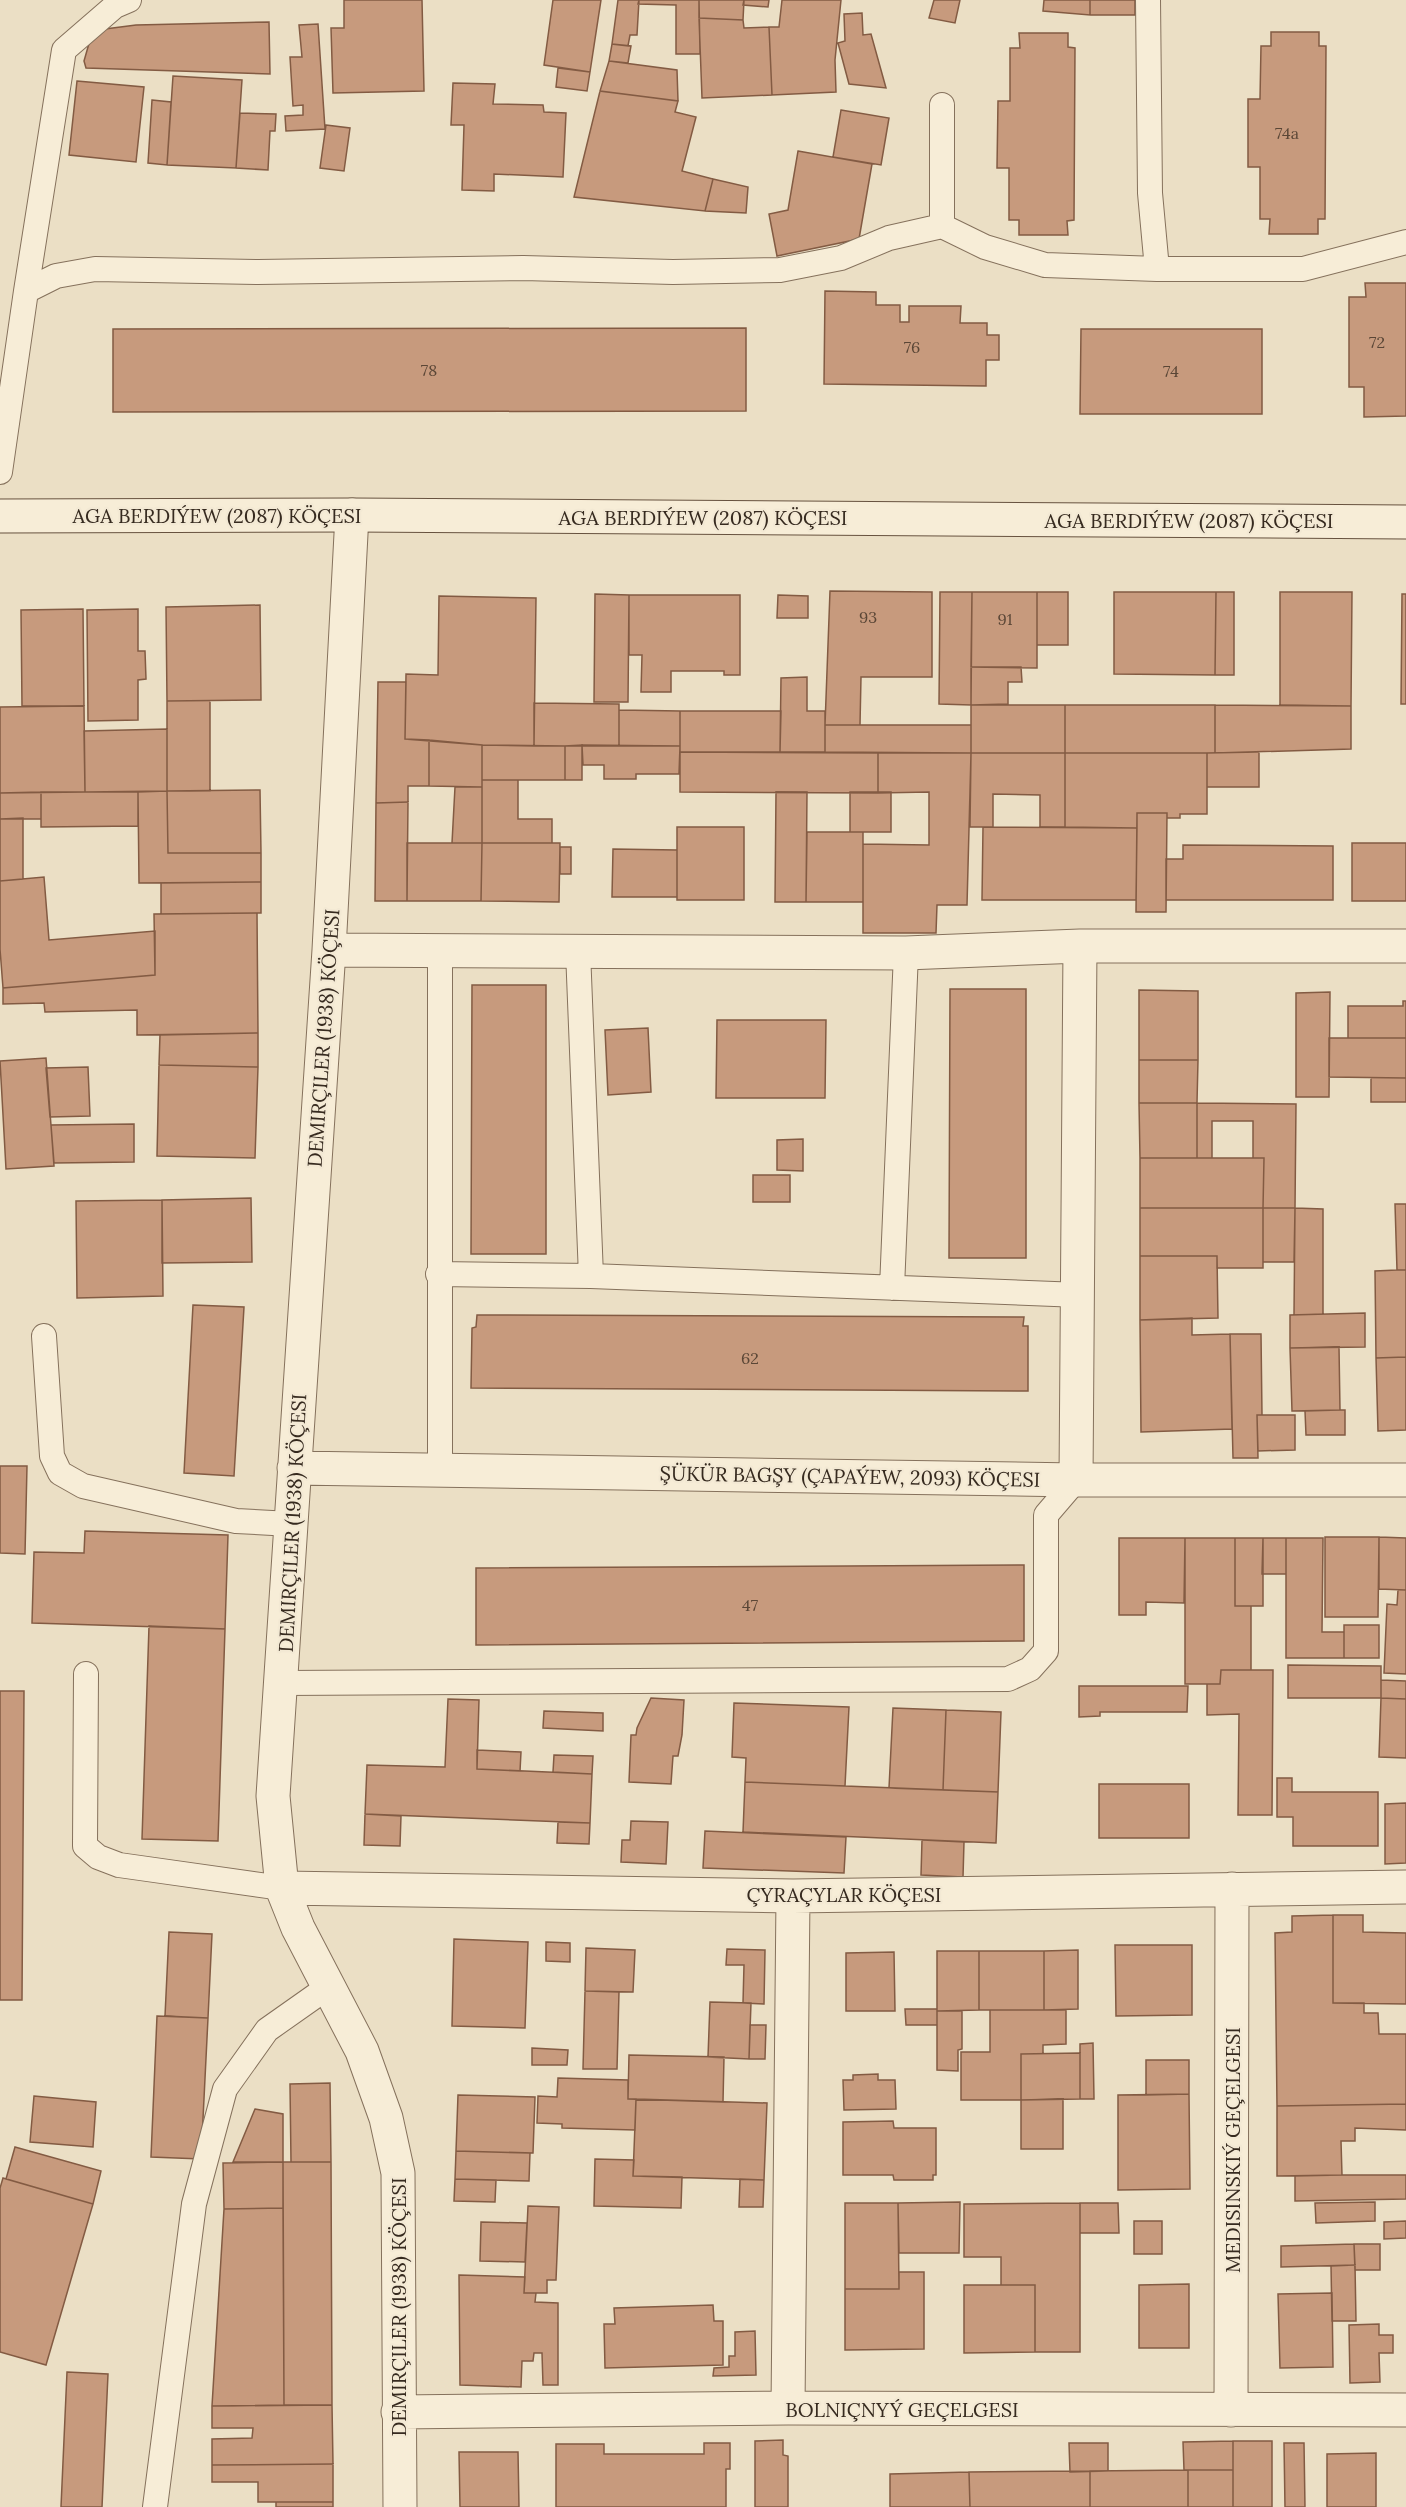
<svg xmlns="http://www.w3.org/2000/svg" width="1406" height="2507" viewBox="0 0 1406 2507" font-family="Lora,serif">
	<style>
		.building { fill: #c79a7d; stroke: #835b43; stroke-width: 1.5 }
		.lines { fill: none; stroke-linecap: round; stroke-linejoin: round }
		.lane-casing { stroke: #85715c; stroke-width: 26 }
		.street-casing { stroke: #85715c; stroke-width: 35 }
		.secondary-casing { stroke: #67523f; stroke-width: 35 }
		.lane { stroke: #f7edd7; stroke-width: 24 }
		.street { stroke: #f7edd7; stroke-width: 33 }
		.secondary { stroke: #f7edd7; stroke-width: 33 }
		.labels { text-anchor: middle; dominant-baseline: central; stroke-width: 4.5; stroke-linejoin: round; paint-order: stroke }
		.number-label { font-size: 16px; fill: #5a4636 }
		.street-label { font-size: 20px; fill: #362a1f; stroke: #f3e9d4 }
	</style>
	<rect width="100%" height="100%" fill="#ebdfc5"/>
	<!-- building -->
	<path class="building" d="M344,0H422L424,91L333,93L331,28H344Z
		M553,0H601L590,72L544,65Z
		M618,0H639L637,35H630L628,46L612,44Z
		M639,0H699L700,54H676V5L638,4Z
		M699,0H744L743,20L699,18Z
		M744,0H769L768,7L743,5Z
		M782,0H841L835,60L836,92L772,95L769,27H779Z
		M934,0H960L955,23L929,18Z
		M1044,0H1090V15L1043,11Z
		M1090,0H1135V15H1090Z
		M862,13L863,35L871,34L886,88L849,84L838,43L845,41L844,14Z
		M699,18L743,20L744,28L769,27L772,95L702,98Z
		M269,22L270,74L86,68L84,61L90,40L105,29L136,25Z
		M318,24L325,129L286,131L285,116L303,115V105L293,106L290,57H302L299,25Z
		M1271,32H1319V46H1326L1325,219H1318V234H1269L1270,219H1260V167H1248V99H1260L1261,46H1271Z
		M1019,33H1068V47L1075,48L1074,220L1067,221L1068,235H1019V220H1009V168H997L998,101H1010V48H1020Z
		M612,44L631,46L628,63L609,61Z
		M609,61L677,70L678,101L600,91Z
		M558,68L590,72L587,91L556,87Z
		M173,76L242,80L236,168L167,165Z
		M77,81L144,87L136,162L69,155Z
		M453,83L495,84L493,104L543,105L544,112L566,113L563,177L494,174V191L462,190L464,125H451Z
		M600,91L678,101L675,112L696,117L682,171L713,179L705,211L574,197Z
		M152,100L171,102L167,165L148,163Z
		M841,110L889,118L881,165L833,157Z
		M240,113L276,114L275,131H270L268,170L236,168Z
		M326,125L350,128L344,171L320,168Z
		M798,151L872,164L859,239L777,256L769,214L788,210Z
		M713,179L748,187L746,213L705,211Z
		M1365,283H1406V416L1364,417V387H1349V297H1366Z
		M825,291L876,292V305H900V322H909V306H961L960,323H987V335H999V360H986V386L824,384Z
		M746,328V411L113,412V329Z
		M1081,329H1262V414H1080Z
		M830,591L932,592V677H861L860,725H825Z
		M940,592H972L971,705L939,704Z
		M972,592H1037V668L971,667Z
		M1037,592H1068V645H1037Z
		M1114,592H1216L1215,675L1114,674Z
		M1216,592H1234V675H1215Z
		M1280,592H1352L1351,706L1280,705Z
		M595,594L629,595L628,702H594Z
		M1402,594H1406V704H1401Z
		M629,595H740V675H724V671H671V692H641L642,655H629Z
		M778,595L808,596V618H777Z
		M439,596L536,598L534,746L482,745L405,739L406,674L438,675Z
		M260,605L261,700L167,701L166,607Z
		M83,609L84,706H22L21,610Z
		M138,609V651H145L146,679L138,680V720L88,721L87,610Z
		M971,667H1021L1022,682H1008V704L971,705Z
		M807,677V711H825V752H780L781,678Z
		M378,682H406L405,739L429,740V786H408V802L376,803Z
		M167,701H210V791H167Z
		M534,703L619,704V746H534Z
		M971,705H1065V753H971Z
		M1065,705H1215V753H1065Z
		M1215,705L1351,706V749L1215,753Z
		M84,706L85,792L0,793V707Z
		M619,710L680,711V746H619Z
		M680,711H781L780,752H680Z
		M825,725H971V753L825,752Z
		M167,729V791L85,792L84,731Z
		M429,740L482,745V787L429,786Z
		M482,745L565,746V780H482Z
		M582,745V780H565V746Z
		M582,745L680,746L679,774H636V779H604V765H583Z
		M680,752L878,753V793L680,792Z
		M1259,752V787H1207V753Z
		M878,753H971L967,905H937L936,933H863V844L929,845V792L878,793Z
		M971,753H1065V827H1040V795L993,794V827H970Z
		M1065,753H1207V814H1180V818H1167V813H1137V828L1065,827Z
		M482,780H518V819H552V843H482Z
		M455,787H482V843H452Z
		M260,790L261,853H168L167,791Z
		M167,791L168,853H261V882L139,883L138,792Z
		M41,792V819H0V793Z
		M41,792H138V826L41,827Z
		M776,792H807L806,902H775Z
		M850,792H891V832H850Z
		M408,802L407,901H375L376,803Z
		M1137,813H1167L1166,912H1136Z
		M23,818V879L0,881V819Z
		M677,827H744V900H677Z
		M983,827L1137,828L1136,900H982Z
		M807,832H863V902H806Z
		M407,843H482L481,901H407Z
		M482,843H560L559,902L481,901Z
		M1352,843H1406V901H1352Z
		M1183,845L1333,846V900H1166V859H1183Z
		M560,847H571V874H560Z
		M613,849L677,850V897H612Z
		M44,877L49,940L155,931V975L3,988L0,949V881Z
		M261,882V913L161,914V883Z
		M257,913L258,1033L137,1035V1010L45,1012L44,1003L3,1004V988L155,975L154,914Z
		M472,985H546V1254H471Z
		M950,989H1026V1258H949Z
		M1139,990L1198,991V1060H1139Z
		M1330,992L1329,1097H1296V993Z
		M1403,1001H1406V1038H1348V1006H1403Z
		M717,1020H826L825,1098H716Z
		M648,1028L651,1092L608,1095L605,1030Z
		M258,1033V1067L159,1065L160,1035Z
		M1329,1038H1406V1078L1329,1077Z
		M46,1058L54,1166L6,1169L0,1061Z
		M1139,1060H1198L1197,1103H1139Z
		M159,1065L258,1067L255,1158L157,1156Z
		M88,1067L90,1116L50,1117L46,1068Z
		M1371,1078H1406V1102H1371Z
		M1139,1103H1197V1158H1140Z
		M1197,1103L1296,1104L1295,1208H1263L1264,1158H1253V1121H1212V1158H1197Z
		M134,1124V1162L54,1163L51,1125Z
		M803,1139V1171L777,1170V1140Z
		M1140,1158H1264L1263,1208H1140Z
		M753,1175H790V1202H753Z
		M251,1198L252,1262L162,1263V1200Z
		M162,1200L163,1296L77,1298L76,1201Z
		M1395,1204H1406V1270H1397Z
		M1140,1208H1263V1268H1217V1256H1140Z
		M1263,1208H1295L1294,1262H1263Z
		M1295,1208L1323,1209V1314L1294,1315Z
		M1140,1256H1217L1218,1318L1140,1320Z
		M1397,1270H1406V1357L1376,1358L1375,1271Z
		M193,1305L244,1307L234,1476L184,1473Z
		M1365,1313V1347L1290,1348V1315Z
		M477,1315L1024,1317L1023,1326H1028V1391L471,1388L472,1328L476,1327Z
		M1192,1318V1335L1230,1334L1232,1429L1141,1432L1140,1320Z
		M1230,1334H1261L1262,1415H1257L1258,1458H1233Z
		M1339,1347L1340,1410L1292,1411L1290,1348Z
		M1406,1357V1430L1378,1431L1376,1358Z
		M1340,1410H1345V1435H1306L1305,1411Z
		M1257,1415H1295V1450L1258,1451Z
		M0,1466H27L25,1554L0,1553Z
		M85,1531L228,1535L225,1629L32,1623L34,1552L84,1553Z
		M1325,1537H1379L1378,1617H1325Z
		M1379,1537L1406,1538V1590L1379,1589Z
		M1119,1538H1185L1184,1603L1146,1602V1615H1119Z
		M1185,1538H1235V1606H1251V1670H1221L1220,1684H1185Z
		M1235,1538H1263V1606H1235Z
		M1263,1538H1286V1574H1262Z
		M1286,1538H1323L1322,1632H1344V1658H1286Z
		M1024,1565V1641L476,1645V1568Z
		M1398,1590H1406V1674L1384,1673L1387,1604L1397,1605Z
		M1344,1625H1379V1658H1344Z
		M149,1626L225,1629L218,1841L142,1839Z
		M1288,1665L1381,1666V1698H1288Z
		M1221,1670H1273L1272,1815H1238L1239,1714L1207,1715V1684H1220Z
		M1381,1680L1406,1681V1699L1381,1698Z
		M1079,1686H1188L1187,1712H1100V1716L1079,1717Z
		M0,1691H24L22,2000H0Z
		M651,1698L684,1700L682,1735L678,1756H673L671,1784L629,1782L631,1735H636L637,1728Z
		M1381,1698L1406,1699V1758L1379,1757Z
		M448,1699L479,1700L477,1769L592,1774L590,1823L365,1814L367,1765L445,1767Z
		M734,1703L849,1707L845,1786L745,1782L746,1758L732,1757Z
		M893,1708L946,1710L943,1790L889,1788Z
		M946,1710L1001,1712L998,1792L943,1790Z
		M544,1711L603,1713V1731L543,1728Z
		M477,1750L521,1752L520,1771L477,1769Z
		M554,1755L593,1756L592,1774L553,1772Z
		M1277,1778H1292V1792H1378V1846H1293V1817H1277Z
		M745,1782L998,1792L996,1843L743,1832Z
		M1099,1784H1189V1838H1099Z
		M1406,1803V1863L1385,1864V1804Z
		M365,1814L401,1816L400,1846L364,1845Z
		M631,1821L668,1822L666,1864L621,1862L622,1840H630Z
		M558,1822L590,1823L589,1844L557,1843Z
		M705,1831L846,1837L844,1873L703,1868Z
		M922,1840L964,1842L963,1877L921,1875Z
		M1333,1915V2003H1364V2013H1378L1379,2034H1406V2104L1277,2106L1275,1933L1292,1932V1916Z
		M1333,1915H1363V1932L1406,1933V2004L1333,2003Z
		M169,1932L212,1934L208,2018L165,2016Z
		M454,1939L528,1942L525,2028L452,2026Z
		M546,1942L570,1943V1962L546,1961Z
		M1115,1945H1192V2015L1116,2016Z
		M586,1948L635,1950L633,1992L585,1991Z
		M727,1949L765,1950L764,2004L743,2003L744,1965H726Z
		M1078,1950V2009L1044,2010V1951Z
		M937,1951H979V2010L937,2011Z
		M979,1951H1044V2010H979Z
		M894,1952L895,2011H846V1953Z
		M585,1991L619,1992L617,2069H583Z
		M710,2002L751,2003L749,2059L708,2057Z
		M905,2009H937V2025H906Z
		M990,2010H1066V2044L1043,2045V2054H1021V2100H961V2052H990Z
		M937,2011H962V2049L958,2050V2071L937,2070Z
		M157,2016L208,2018L201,2159L151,2157Z
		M750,2025H766L765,2059H749Z
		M1093,2043L1094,2099H1080V2044Z
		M532,2048L568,2050L567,2065H532Z
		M1080,2053V2099L1021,2100V2054Z
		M629,2055L724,2057L723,2102L628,2099Z
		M1146,2060H1189V2094L1146,2095Z
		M878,2074V2080H895L896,2109L844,2110L843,2080H853V2075Z
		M558,2078L628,2080V2099H636L635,2130L562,2128V2124L537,2123L538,2096L557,2097Z
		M330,2083L331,2162H291L290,2084Z
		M1189,2094L1190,2189L1118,2190V2095Z
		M458,2095L535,2097L533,2153L456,2151Z
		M34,2096L96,2102L93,2147L30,2142Z
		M636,2099L767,2103L764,2180L633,2176Z
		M1063,2099V2149H1021V2100Z
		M1406,2104V2130L1355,2128V2141H1341L1342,2175L1277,2176V2106Z
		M255,2109L283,2114V2162H233Z
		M893,2121L894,2128H936V2175H933V2180H894L893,2175H843V2122Z
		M15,2147L101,2171L93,2204L6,2179Z
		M456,2151L530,2153L529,2181L455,2179Z
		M595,2159L634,2160L633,2176L682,2177L681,2208L594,2206Z
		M283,2162V2208L224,2209L223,2163Z
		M283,2162H331L332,2405H284Z
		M1342,2175H1406V2199L1295,2201V2176Z
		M3,2178L93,2204L46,2365L0,2352V2188Z
		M455,2179L496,2180L495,2202L454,2201Z
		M740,2179L764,2180L763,2207H739Z
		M960,2202L959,2253H899L898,2203Z
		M1375,2202V2221L1316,2223L1315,2203Z
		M845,2203H898L899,2289H845Z
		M1080,2203V2352H1035V2285H1001V2257H964V2204Z
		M1080,2203H1118L1119,2233H1080Z
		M528,2206L559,2207L556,2280H547V2293H524Z
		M283,2208L284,2405L212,2406L224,2209Z
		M1134,2221H1162V2254H1134Z
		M1406,2221V2238L1384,2239V2222Z
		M481,2222L527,2223L525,2262L480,2261Z
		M1354,2244H1380V2270H1355Z
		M1354,2244L1355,2265L1281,2267V2246Z
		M1355,2265L1356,2321H1332L1331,2266Z
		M899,2272H924V2349L845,2350V2289H899Z
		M459,2275L525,2277L524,2293H536L535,2302L558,2303V2385H543L542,2353H534L533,2361H522L521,2387L460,2385Z
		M1189,2284V2348H1139V2285Z
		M964,2285H1035V2352L964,2353Z
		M1332,2293L1333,2367L1280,2368L1278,2294Z
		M713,2305L714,2321H723V2365L605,2368L604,2324H615L614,2308Z
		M1379,2324V2335H1393V2353H1379L1380,2382L1350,2383L1349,2325Z
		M755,2331L756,2375L713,2376L714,2368L729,2367V2356H735V2332Z
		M67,2372L108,2374L102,2507H61Z
		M332,2405L333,2464L212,2465V2439L252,2438L253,2428H212V2406Z
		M783,2440V2455L788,2456V2507H755V2441Z
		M1233,2441V2470H1184L1183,2442Z
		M1233,2441H1272V2507H1233Z
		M704,2443H730V2469H726V2507H556V2444H604V2454H704Z
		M1069,2443H1108V2471L1070,2472Z
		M1284,2443H1304L1305,2507H1285Z
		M459,2452H518L519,2507H460Z
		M1376,2453V2507H1327V2454Z
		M333,2464V2502H258V2482H212V2465Z
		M1188,2470V2507H1090V2471Z
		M1188,2470H1233V2507H1188Z
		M1090,2471V2507H970L969,2472Z
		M969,2472L970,2507H890V2474Z
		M276,2502H333V2507H276Z"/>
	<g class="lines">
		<!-- lane casing -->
		<g class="lane-casing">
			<path id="lane" d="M942,226L985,247L1045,265L1157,269L1150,193L1148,0
				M1157,269H1303L1406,242
				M26,291L64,50L115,6L129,0
				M0,472L26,291L56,276L95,269L258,272L523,268L673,272L780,270L841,258L889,238L942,226V105
				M578,951L591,1276
				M438,1274L591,1276L1080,1295
				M892,1288L906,953
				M44,1336L52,1456L60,1473L83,1486L236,1521L291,1524
				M440,1469V950
				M86,1674L85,1846L98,1857L119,1865L282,1888
				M282,1683L1008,1679L1030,1669L1046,1651V1515L1076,1480
				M155,2507L194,2204L225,2089L267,2030L328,1987"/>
		</g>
		<!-- street casing -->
		<g class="street-casing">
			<path id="street" d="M352,515L329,950L273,1796L282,1888L298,1928L362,2051L386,2118L398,2173L400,2507
				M329,950L906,953L1080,946H1406
				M294,1468L1076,1480H1406
				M1076,1480L1080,946
				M282,1888L793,1896L1406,1887
				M788,2408L793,1896
				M1231,2410L1232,1889
				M398,2412L788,2408L1406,2410"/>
		</g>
		<!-- secondary casing -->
		<g class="secondary-casing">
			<path id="secondary" d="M0,516L352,515L1406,522"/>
		</g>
		<!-- lane -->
		<use href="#lane" class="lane"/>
		<!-- street -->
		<use href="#street" class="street"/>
		<!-- secondary -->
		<use href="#secondary" class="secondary"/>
	</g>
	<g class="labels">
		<!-- number labels -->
		<g class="number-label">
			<text x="1287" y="133">74a</text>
			<text x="1377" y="342">72</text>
			<text x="912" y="347">76</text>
			<text x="429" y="370">78</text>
			<text x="1171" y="371">74</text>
			<text x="868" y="617">93</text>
			<text x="1005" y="619">91</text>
			<text x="750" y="1358">62</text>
			<text x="750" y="1605">47</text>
		</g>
		<!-- street labels -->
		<g class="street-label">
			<text x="217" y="515">AGA BERDIÝEW (2087) KÖÇESI</text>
			<text x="703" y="517">AGA BERDIÝEW (2087) KÖÇESI</text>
			<text x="1189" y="520">AGA BERDIÝEW (2087) KÖÇESI</text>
			<text transform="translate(323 1038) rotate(-86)">DEMIRÇILER (1938) KÖÇESI</text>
			<text transform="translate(850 1476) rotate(1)">ŞÜKÜR BAGŞY (ÇAPAÝEW, 2093) KÖÇESI</text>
			<text transform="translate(292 1523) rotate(-87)">DEMIRÇILER (1938) KÖÇESI</text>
			<text x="844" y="1894">ÇYRAÇYLAR KÖÇESI</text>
			<text transform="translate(1232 2150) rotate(-90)">MEDISINSKIÝ GEÇELGESI</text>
			<text transform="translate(398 2307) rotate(-90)">DEMIRÇILER (1938) KÖÇESI</text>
			<text x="902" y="2409">BOLNIÇNYÝ GEÇELGESI</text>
		</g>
	</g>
</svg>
